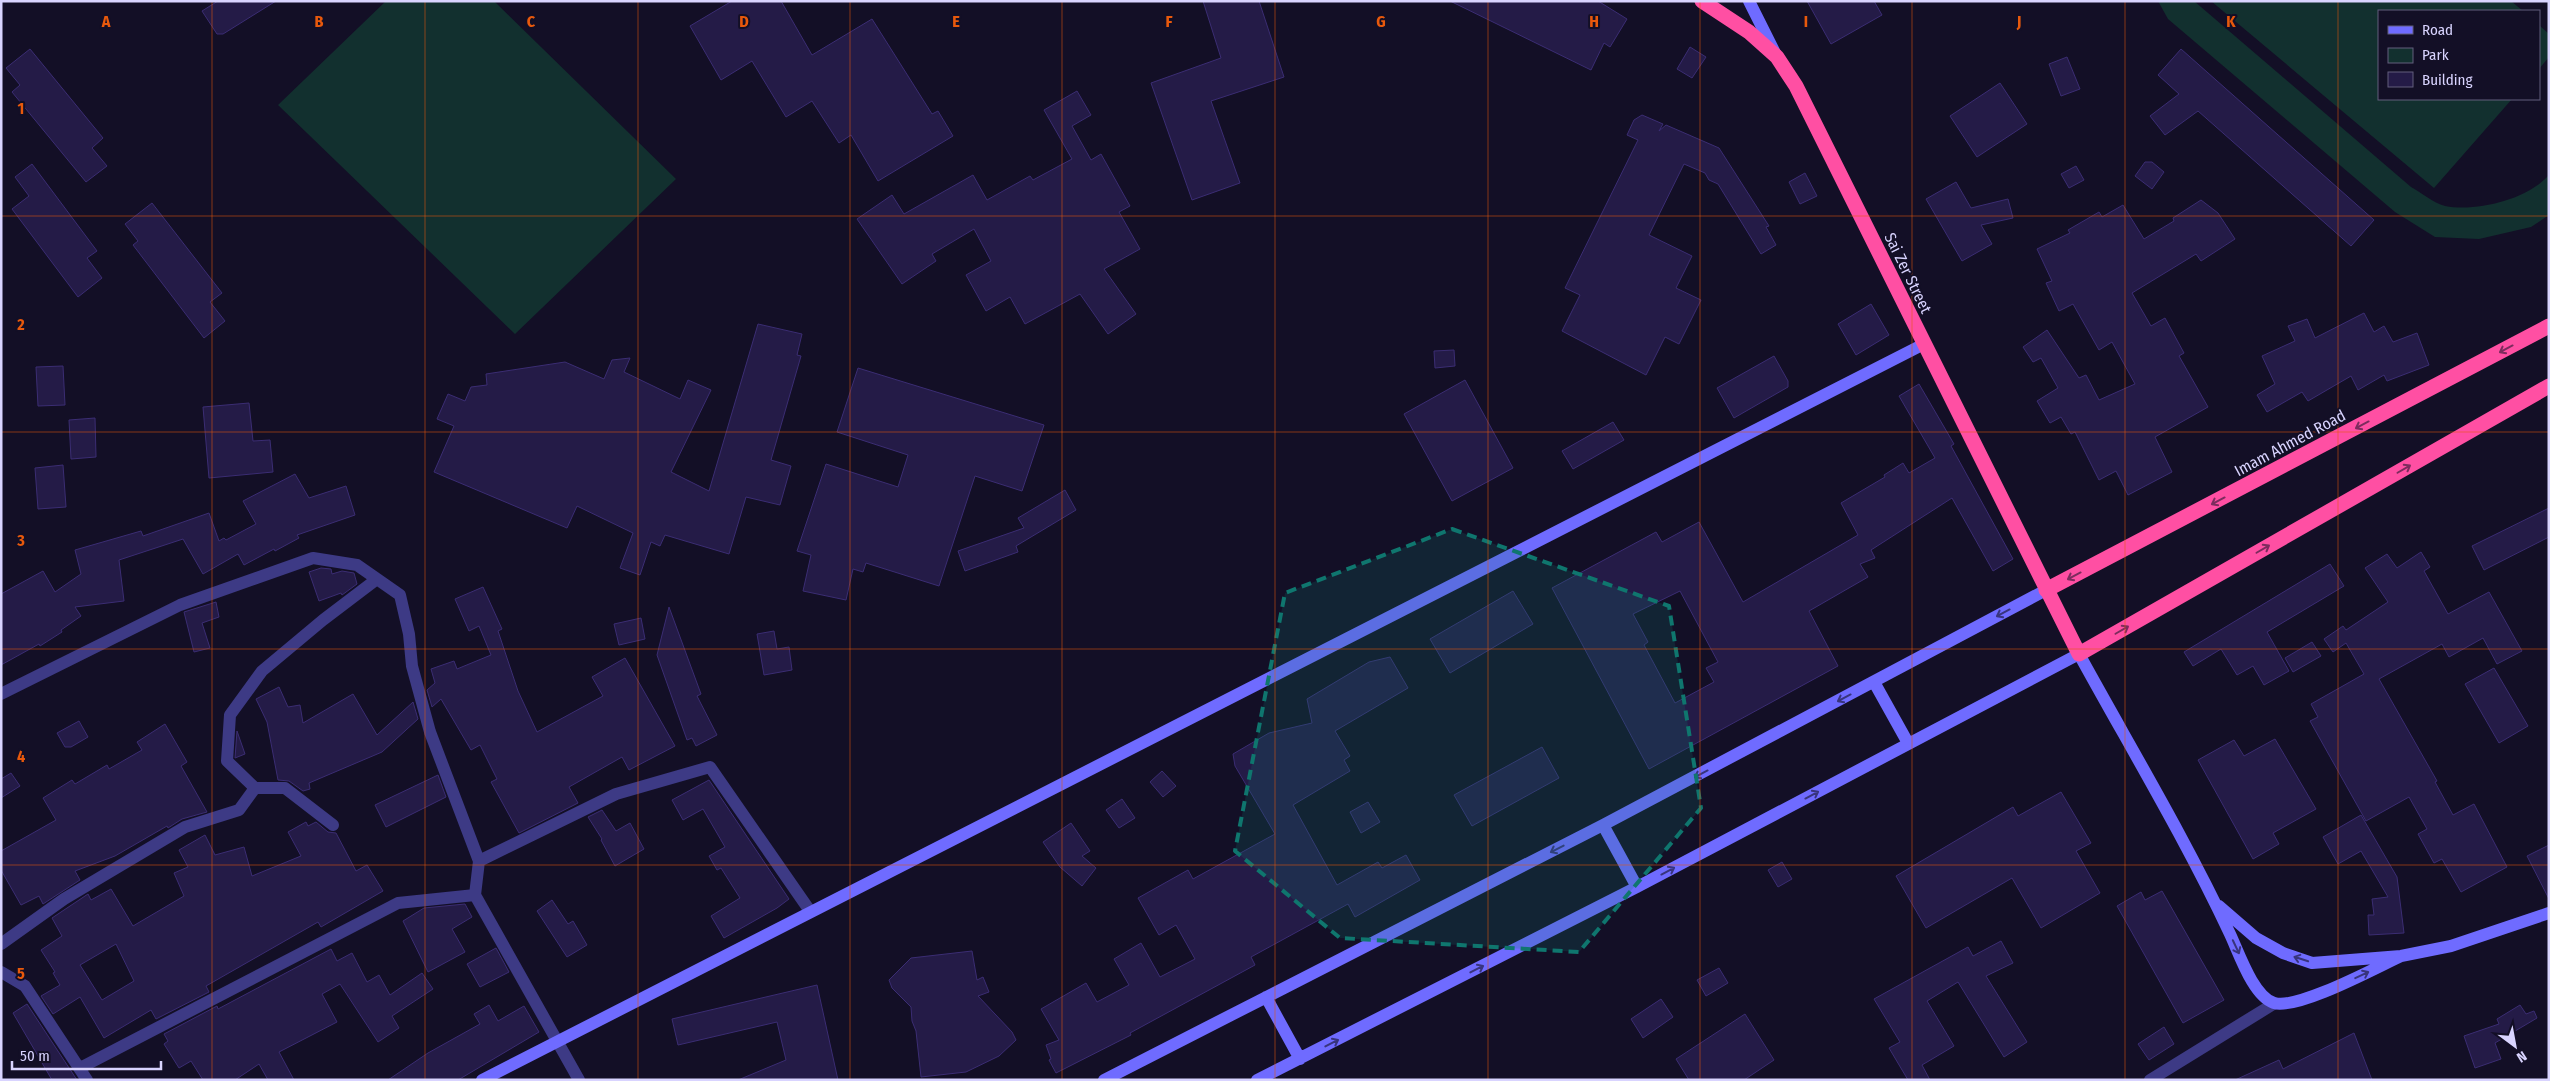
<svg xmlns="http://www.w3.org/2000/svg" width="2550" height="1081" viewBox="0 0 2550 1081" font-family="'Fira Sans Condensed',sans-serif">
	<style>
		.green { fill: #12302f }
		.building { fill: #241b47; stroke: #3b2d73; fill-rule: evenodd }
		.lines { fill: none; stroke-linecap: round; stroke-linejoin: round }
		.street { stroke: #3d3a85; stroke-width: 12 }
		.secondary { stroke: #6f6bff; stroke-width: 12 }
		.highway { stroke: #ff4fa3; stroke-width: 15 }
		.oneway { stroke: #7d2c5e }
		.oneway2 { stroke: #38347d }
		.marked { fill: #0f766e; fill-opacity: 0.2; stroke: #0f766e; stroke-width: 4; stroke-dasharray: 10 6; stroke-linejoin: round }
		.grid { fill: none; stroke: #e8590c; stroke-width: 1; stroke-opacity: 0.55 }
		.labels { text-anchor: middle; dominant-baseline: central; stroke-width: 4; stroke-linejoin: round; paint-order: stroke }
		.street-label { font-size: 16px; fill: #d9d4ff; stroke: #130f26 }
		.grid-label { font-size: 16px; text-anchor: middle; font-weight: bold; fill: #e8590c; stroke: #130f26; stroke-width: 4; stroke-linejoin: round; paint-order: stroke }
	</style>
	<rect width="100%" height="100%" fill="#130f26"/>
	<!-- green -->
	<path class="green" d="M386,1H494L676,179L515,334L278,105Z
		M2158,1H2194L2411,187C2421,192 2433,203 2445,206C2476,212 2527,200 2549,175V215L2531,227L2479,239L2435,237L2395,212L2168,19Z
		M2211,1H2511L2523,11H2379V99H2512L2434,188Z
		M2539,25L2549,34V57L2539,69Z"/>
	<!-- building -->
	<path class="building" d="M218,1H276L223,34H217L202,11Z
		M732,1H781L812,55L872,19L932,114L938,111L953,136L878,181L851,135L839,143L812,101L786,117L752,61L721,80L690,26Z
		M1203,1H1259L1284,77L1211,101L1240,183L1192,200L1151,83L1221,58Z
		M1450,1H1598L1627,19L1610,47L1604,43L1591,70Z
		M1807,1H1874L1882,15L1831,44Z
		M1690,47L1706,57L1692,78L1677,69Z
		M30,49L103,138L92,148L107,166L86,182L12,92L20,85L6,68Z
		M2181,49L2374,220L2351,246L2198,111L2165,135L2150,116L2179,94L2158,75Z
		M2067,57L2080,89L2061,96L2049,64Z
		M2000,83L2027,124L1977,157L1950,116Z
		M1077,91L1091,115L1072,126L1091,160L1101,154L1130,206L1119,212L1140,249L1104,269L1136,314L1108,334L1080,294L1025,324L1010,297L986,311L966,275L991,261L974,229L932,254L936,261L902,284L857,219L892,195L904,214L973,175L987,200L1030,176L1033,180L1072,159L1044,110Z
		M1642,115L1663,124L1659,131L1666,125L1719,148L1769,226L1766,227L1776,245L1761,254L1718,184L1709,180L1705,173L1684,164L1649,235L1692,256L1676,288L1701,300L1679,344L1665,337L1646,375L1562,331L1580,295L1565,288L1638,140L1627,135L1634,120Z
		M2145,162H2152L2164,172L2152,189L2135,176Z
		M32,164L97,251L87,258L102,278L78,297L12,209L29,196L15,177Z
		M2076,166L2084,180L2069,188L2061,174Z
		M1805,173L1817,196L1800,204L1789,182Z
		M1956,182L1971,208L2008,199L2013,218L1981,225L1992,244L1962,261L1926,199Z
		M2201,200L2218,213L2235,239L2201,261L2196,254L2132,293L2151,326L2165,318L2184,353L2179,356L2208,407L2155,437L2172,472L2128,495L2116,471L2099,480L2075,432L2071,434L2061,417L2050,423L2037,401L2058,388L2041,358L2033,362L2023,347L2047,330L2079,378L2086,375L2099,400L2135,384L2112,342L2099,350L2073,304L2059,311L2046,283L2052,281L2037,249L2070,233L2068,230L2099,212L2102,217L2123,205L2144,239L2174,221L2173,218Z
		M152,203L222,293L210,302L225,321L204,338L133,245L138,241L125,224Z
		M1871,304L1889,335L1856,355L1838,324Z
		M2364,313L2374,332L2384,326L2393,342L2417,333L2429,365L2387,381L2384,375L2358,390L2351,376L2308,401L2302,392L2267,412L2257,395L2275,384L2262,356L2295,341L2288,326L2307,319L2315,338Z
		M758,324L802,334L797,355L801,356L771,460L791,466L780,505L746,497L729,554L665,535L660,546L651,542L640,575L620,568L633,533L577,506L567,528L434,472L454,426L437,419L448,394L465,401L471,387L487,385L486,374L565,362L604,379L612,360L630,358L624,372L680,399L688,380L711,390L671,472L709,491Z
		M1454,350L1455,366L1435,368L1434,351Z
		M1774,356L1788,381V387L1734,418L1717,388Z
		M63,366L65,405L38,406L36,367Z
		M858,368L1044,425L1022,491L975,476L939,586L866,563L863,572L853,569L846,600L803,591L811,555L797,551L826,464L898,487L908,455L837,432Z
		M1465,380L1513,468L1452,501L1404,414Z
		M1919,384L1954,444L1951,446L2013,559L1993,571L1952,498L1871,550L1875,558L1860,564L1868,577L1809,611L1838,666L1649,769L1552,588L1656,532L1662,542L1699,522L1743,602L1858,535L1841,503L1885,477L1884,475L1903,463L1909,473L1935,458L1899,396ZM1680,591L1718,662L1706,668L1714,682L1675,703L1644,645L1648,642L1633,614Z
		M249,403L253,441L270,440L273,472L209,478L203,407Z
		M95,418L96,457L71,459L69,420Z
		M1613,422L1624,440L1573,469L1562,451Z
		M63,465L66,507L38,509L35,468Z
		M295,474L309,498L346,486L355,515L297,535L299,538L275,551L274,549L244,565L238,554L203,574L183,539L119,560L124,601L75,607L81,616L61,630L62,632L40,646L39,644L1,665V594L43,571L55,592L81,574L75,550L141,531L143,536L209,513L219,541L224,538L226,540L256,524L243,501Z
		M1065,490L1076,510L1016,546L1018,552L965,571L958,551L1024,528L1018,518Z
		M2549,508V537L2484,570L2472,546Z
		M2421,552L2430,567L2424,571L2448,614L2489,592L2522,651L2497,664L2483,638L2449,657L2442,644L2379,679L2437,781L2435,782L2453,815L2474,804L2507,867L2461,892L2442,859L2434,863L2418,834L2427,829L2409,797L2366,821L2310,721L2318,717L2311,704L2364,674L2346,643L2333,652L2324,639L2343,626L2346,630L2388,602L2365,568L2387,554L2397,568Z
		M2330,564L2344,586L2267,632L2289,671L2264,685L2253,666L2237,675L2221,649L2193,666L2184,652Z
		M321,568L331,569L332,574L342,571L354,573L357,584L342,595L341,593L319,601L309,572Z
		M483,587L502,629L498,631L518,691L537,732L603,696L592,677L625,658L675,746L629,770L622,757L569,787L578,803L519,833L491,782L497,779L480,745L471,750L441,699L432,707L427,690L435,683L431,669L454,661L457,669L491,655L479,626L469,631L455,599Z
		M1513,591L1533,624L1450,673L1430,639Z
		M216,602L219,617L202,623L210,648L194,652L184,612Z
		M669,607L701,694L697,696L717,735L696,746L692,738L687,740L657,655Z
		M641,618L645,639L619,645L614,624Z
		M774,631L777,649L789,647L792,670L764,675L757,634Z
		M2312,642L2321,656L2293,672L2285,658Z
		M1390,657L1408,688L1335,731L1350,756L1344,760L1350,771L1293,805L1337,885L1378,862L1382,868L1406,855L1420,880L1355,917L1348,904L1251,957L1255,965L1130,1033L1131,1035L1056,1073L1049,1060L1051,1059L1046,1045L1059,1040L1041,1009L1086,983L1097,1002L1129,985L1114,959L1141,943L1160,977L1195,959L1176,925L1159,935L1138,898L1188,870L1193,879L1275,834L1235,766L1233,754L1269,733L1312,723L1307,699L1369,662Z
		M2494,668L2528,726L2499,743L2465,684Z
		M279,687L288,707L300,705L303,723L353,694L377,735L413,702L418,719L382,752L309,783L310,789L303,791L289,781L278,780L267,722L256,699Z
		M79,721L88,737L71,747H65L57,733Z
		M165,724L187,762L181,766L207,812L182,819L168,828L167,826L115,856L75,871L80,880L43,904L39,896L21,905L1,870V851L56,820L43,798L72,780L75,784L107,765L109,769L142,750L137,742Z
		M237,731L245,754L235,758Z
		M2275,739L2316,809L2273,833L2279,844L2253,859L2198,760L2234,740L2244,756Z
		M1542,747L1559,778L1472,826L1454,795Z
		M1162,771L1176,786L1163,797L1150,782Z
		M11,773L20,786L1,798V779Z
		M438,775L446,797L386,827L375,805Z
		M709,780L789,899L777,908L724,938L711,916L740,898L721,868L717,870L709,856L725,847L703,809L683,820L672,800Z
		M2061,792L2091,843L2076,851L2100,893L2041,928L2012,878L1926,928L1896,876L2013,807L2018,816Z
		M1122,799L1135,818L1119,828L1106,810Z
		M1368,802L1380,822L1361,833L1350,812Z
		M602,810L616,831L630,823L644,849L615,866L601,840L602,839L588,817Z
		M2361,815L2397,877L2404,933L2369,935L2368,915H2374L2372,899L2388,897L2361,851L2338,864L2323,837Z
		M306,822L308,826L316,822L328,832L336,833L356,871L367,865L383,891L321,927L318,922L206,986L209,992L156,1019L151,1010L104,1038L80,997L53,1014L41,996L60,985L53,973L55,972L41,950L62,936L52,918L88,894L91,900L111,889L133,926L184,896L174,873L188,867L179,850L205,835L215,855L244,847L252,876L301,856L288,832ZM116,944L134,981L102,1000L80,965Z
		M1071,823L1090,851L1082,856L1096,868L1082,886L1060,867L1043,842Z
		M2549,845V899L2527,856Z
		M1782,862L1792,879L1778,887L1768,870Z
		M2162,891L2224,1000L2183,1023L2117,906L2141,892L2145,900Z
		M552,900L568,924L573,921L587,945L567,957L537,911Z
		M465,904L472,917L452,929L465,952L428,972L403,921L424,908Z
		M2001,941L2013,963L1986,976L2027,1042L2004,1057L1958,982L1927,1001L1954,1046L1922,1065L1930,1080H1908L1889,1048L1900,1042L1874,999L1968,947L1973,956Z
		M496,948L509,972L480,987L467,964Z
		M331,949L337,961L352,953L367,982L379,975L390,995L422,973L433,989L392,1016L399,1028L378,1042L340,984L322,994L337,1022L279,1052L294,1080H268L259,1064L235,1080H203L191,1061L179,1068L164,1044L168,1041L164,1034L217,1006L218,1009Z
		M972,951L977,980L983,977L989,992L978,996L1012,1032L1016,1040L999,1056L966,1072L921,1077L916,1031L912,1021L911,1007L892,988L889,980L911,958Z
		M1719,968L1728,983L1706,996L1697,980Z
		M817,985L838,1080H738L786,1060L777,1022L678,1045L672,1019Z
		M1661,999L1673,1017L1643,1038L1631,1019Z
		M27,1004L77,1080H52L13,1013Z
		M489,1005L498,1021L524,1006L539,1032L458,1080H388L428,1053L480,1024L474,1014Z
		M2520,1005L2526,1014L2534,1011L2537,1018L2495,1043L2501,1059L2475,1068L2464,1036L2499,1024L2497,1019Z
		M1745,1014L1774,1060L1744,1080H1689L1676,1059Z
		M2164,1027L2174,1044L2149,1060L2138,1044Z
		M2354,1033L2372,1080H2235L2279,1060L2283,1069Z"/>
	<g class="lines">
		<!-- street -->
		<path class="street" d="M1,694L180,605L313,558L357,565L400,595L409,634L412,666L430,732L479,861L475,895L579,1080
			M333,825L285,788H255L227,761L230,715L262,671L323,620L377,579
			M479,861L616,794L710,767L810,911
			M1,944L64,899L185,827L239,810L255,788
			M1,972L25,986L87,1080
			M80,1068L398,903L475,895
			M2150,1080L2275,1003"/>
		<!-- secondary -->
		<path class="secondary" d="M1749,1L1775,53
			M1874,682L1908,743
			M1603,825L1637,887
			M2219,906L2256,938L2283,953L2312,963L2401,956L2451,946L2549,913
			M1266,997L1300,1059
			M482,1080L1924,344
			M1104,1080L1603,825L2046,590
			M1257,1080L1637,887L2079,654C2130,747 2185,838 2230,934C2239,953 2253,996 2274,1003C2298,1010 2377,967 2401,956"/>
		<!-- highway -->
		<path class="highway" d="M1702,1L1749,32L1777,57L1796,86L2079,654L2549,386
			M2046,590L2549,326"/>
	</g>
	<!-- one-way arrows -->
	<defs><path id="oneway-shaft" d="M-6 0H5M1.5-3L5.5 0L1.5 3" fill="none" stroke-width="1.6" stroke-linecap="round" stroke-linejoin="round" transform="scale(1.25)"/></defs>
	<g class="oneway">
		<use href="#oneway-shaft" transform="translate(2506 349) rotate(152)"/>
		<use href="#oneway-shaft" transform="translate(2362 425) rotate(152)"/>
		<use href="#oneway-shaft" transform="translate(2404 469) rotate(-30)"/>
		<use href="#oneway-shaft" transform="translate(2218 501) rotate(152)"/>
		<use href="#oneway-shaft" transform="translate(2263 549) rotate(-30)"/>
		<use href="#oneway-shaft" transform="translate(2074 576) rotate(152)"/>
		<use href="#oneway-shaft" transform="translate(2122 630) rotate(-30)"/>
	</g>
	<g class="oneway2">
		<use href="#oneway-shaft" transform="translate(2003 613) rotate(152)"/>
		<use href="#oneway-shaft" transform="translate(1844 698) rotate(152)"/>
		<use href="#oneway-shaft" transform="translate(1701 774) rotate(152)"/>
		<use href="#oneway-shaft" transform="translate(1812 795) rotate(-28)"/>
		<use href="#oneway-shaft" transform="translate(1557 849) rotate(153)"/>
		<use href="#oneway-shaft" transform="translate(1668 871) rotate(-28)"/>
		<use href="#oneway-shaft" transform="translate(2236 947) rotate(65)"/>
		<use href="#oneway-shaft" transform="translate(2301 959) rotate(-162)"/>
		<use href="#oneway-shaft" transform="translate(1477 969) rotate(-27)"/>
		<use href="#oneway-shaft" transform="translate(2362 975) rotate(-25)"/>
		<use href="#oneway-shaft" transform="translate(1332 1043) rotate(-27)"/>
	</g>
	<!-- marked area -->
	<path class="marked" d="M1452,529L1669,606L1701,808L1579,952L1340,938L1235,851L1285,593Z"/>
	<!-- grid -->
	<path class="grid" d="M212,1V1080M425,1V1080M638,1V1080M850,1V1080M1062,1V1080M1275,1V1080M1488,1V1080M1700,1V1080M1912,1V1080M2125,1V1080M2338,1V1080M1,216H2549M1,432H2549M1,649H2549M1,865H2549"/>
	<g class="labels">
		<!-- street labels -->
		<g class="street-label">
			<text transform="translate(1908 273) rotate(64)">Sai Zer Street</text>
			<text transform="translate(2290 443) rotate(-28)">Imam Ahmed Road</text>
		</g>
	</g>
	<g class="grid-label">
		<text x="106" y="27">A</text>
		<text x="319" y="27">B</text>
		<text x="531" y="27">C</text>
		<text x="744" y="27">D</text>
		<text x="956" y="27">E</text>
		<text x="1169" y="27">F</text>
		<text x="1381" y="27">G</text>
		<text x="1594" y="27">H</text>
		<text x="1806" y="27">I</text>
		<text x="2019" y="27">J</text>
		<text x="2231" y="27">K</text>
		<text x="21" y="114">1</text>
		<text x="21" y="330">2</text>
		<text x="21" y="546">3</text>
		<text x="21" y="762">4</text>
		<text x="21" y="979">5</text>
	</g>
	<!-- border -->
	<rect width="2550" height="1081" fill="none" stroke="#d9d4ff" stroke-width="5"/>
	<!-- legend -->
	<rect x="2378" y="10" width="162" height="90" fill="#130f26" stroke="#625e7d"/>
	<rect x="2388" y="26" width="25" height="8" fill="#6f6bff" stroke="#625e7d"/>
	<text x="2422" y="35" font-size="15" fill="#d9d4ff">Road</text>
	<rect x="2388" y="48" width="25" height="15" fill="#12302f" stroke="#625e7d"/>
	<text x="2422" y="60" font-size="15" fill="#d9d4ff">Park</text>
	<rect x="2388" y="72" width="25" height="15" fill="#241b47" stroke="#625e7d"/>
	<text x="2422" y="85" font-size="15" fill="#d9d4ff">Building</text>
	<!-- north arrow -->
	<g transform="translate(2515 1046) rotate(148)" stroke="#130f26" stroke-width="4" paint-order="stroke">
	<path d="M0-4L9 19L0 12L-9 19Z" fill="#d9d4ff"/>
	<text y="-8" font-size="14" font-weight="bold" text-anchor="middle" fill="#d9d4ff">N</text>
	</g>
	<!-- scale -->
	<path d="M12 1061v8h149v-8" fill="none" stroke="#d9d4ff" stroke-width="2.5"/>
	<text x="20" y="1061" font-size="15" fill="#d9d4ff" stroke="#130f26" stroke-width="4" paint-order="stroke">50 m</text>
</svg>
